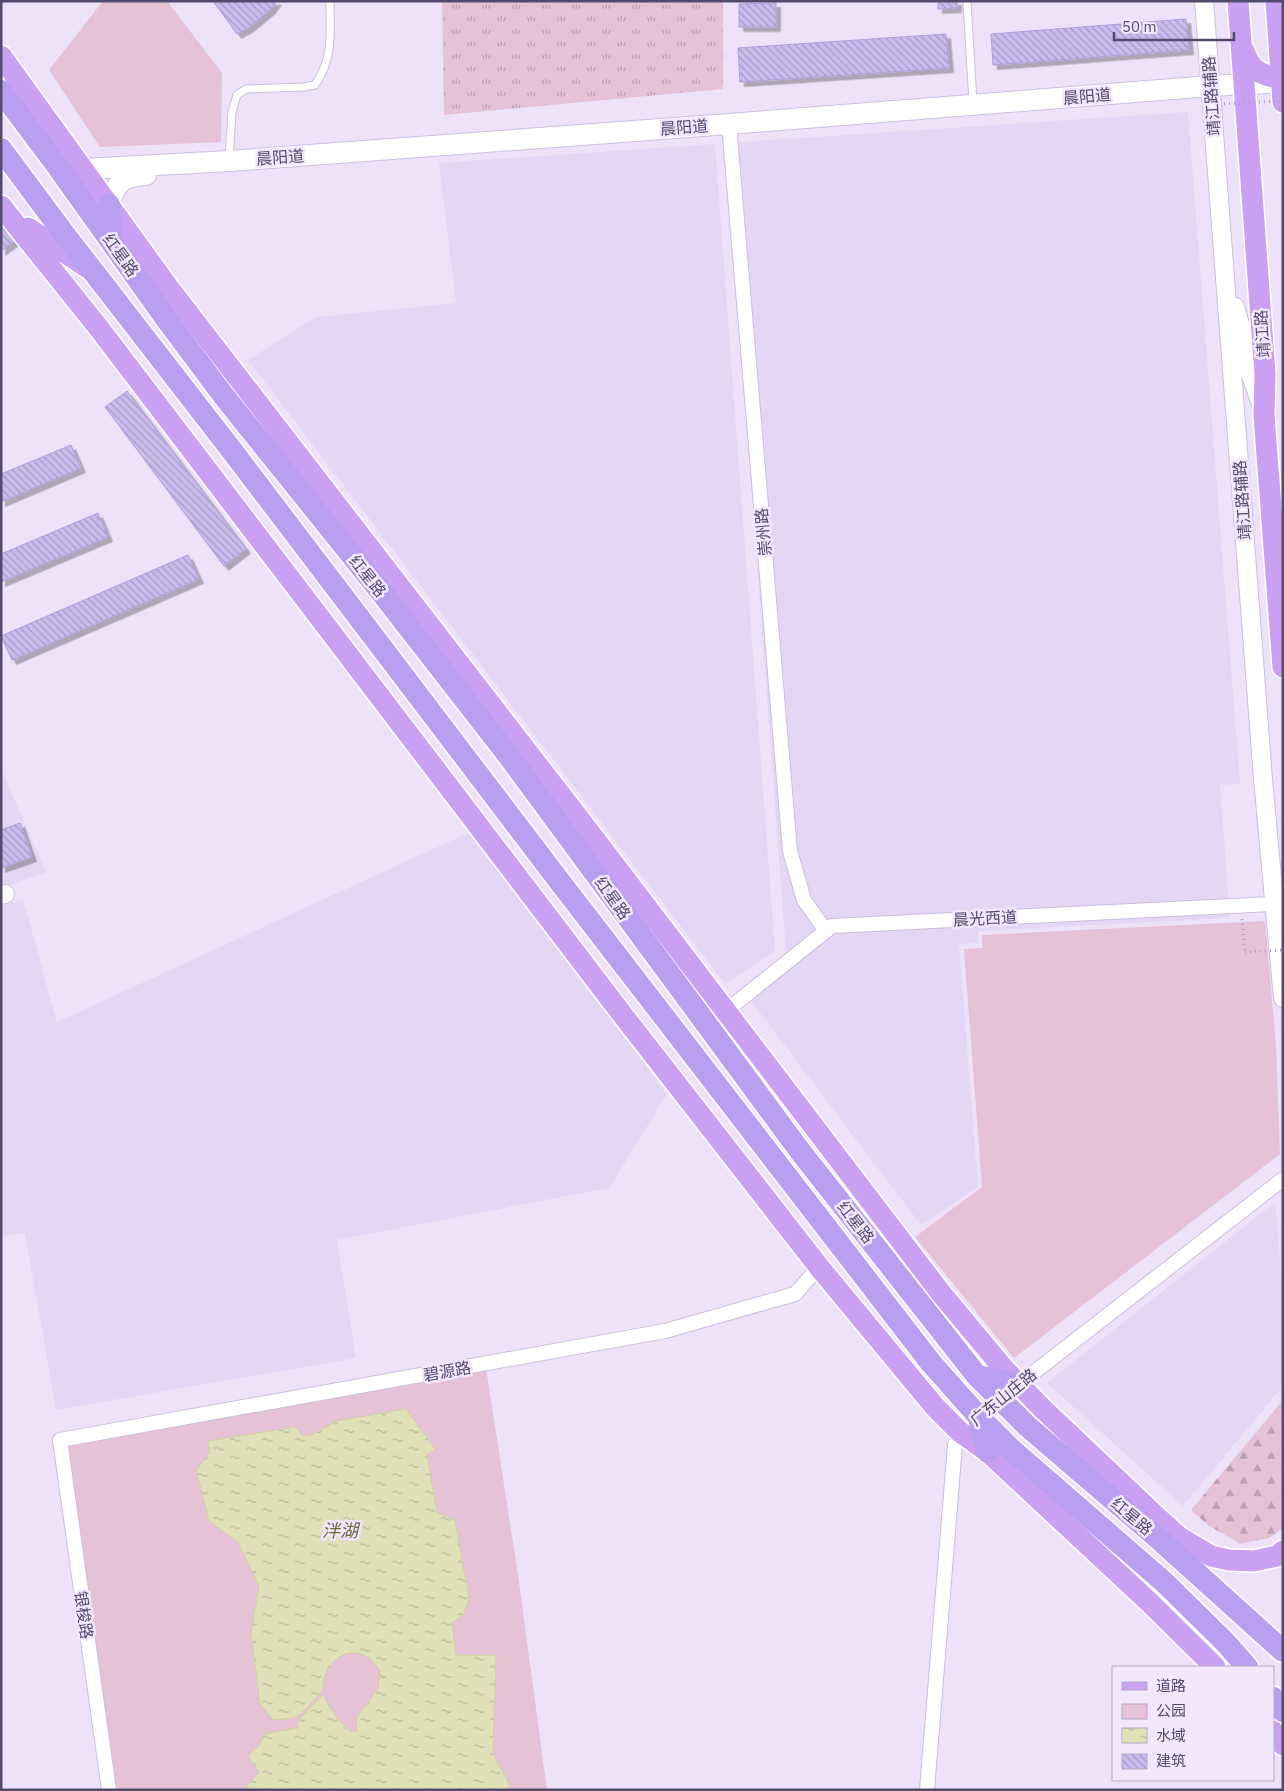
<svg xmlns="http://www.w3.org/2000/svg" width="1284" height="1791" viewBox="0 0 1284 1791" font-family="'IBM Plex Sans','Noto Sans SC',sans-serif">
	<style>
		.residential { fill: #e4d7f5 }
		.grass { fill: url(#grass-tufts) }
		.forest { fill: url(#forest-firs) }
		.park { fill: #e5c2d5 }
		.water { fill: url(#water-ripples); stroke: #d0d1a0 }
		.building { fill: url(#building-back-hatch); stroke: #ae9edd; filter: url(#shadow) }
		.lines { fill: none; stroke-linecap: round; stroke-linejoin: round }
		.service-casing { stroke: #c9bfdd; stroke-width: 9 }
		.minor-casing { stroke: #c9bfdd; stroke-width: 16 }
		.tertiary-casing { stroke: #c9bfdd; stroke-width: 20 }
		.secondary-casing { stroke: #cbc0e3; stroke-width: 22 }
		.primary-casing { stroke: #fff; stroke-width: 24 }
		.trunk-casing { stroke: #fff; stroke-width: 25 }
		.path { stroke: #ada0d0; stroke-width: 3; stroke-dasharray: 1 4; stroke-linecap: butt }
		.service { stroke: #fff; stroke-width: 7 }
		.minor { stroke: #fff; stroke-width: 14 }
		.tertiary { stroke: #fff; stroke-width: 18 }
		.secondary { stroke: #fff; stroke-width: 20 }
		.primary { stroke: #c9a0f2; stroke-width: 21 }
		.trunk { stroke: #b99ff0; stroke-width: 22 }
		.path-bridge { stroke: #ada0d0; stroke-width: 3; stroke-dasharray: 1 4; stroke-linecap: butt }
		.labels { text-anchor: middle; dominant-baseline: central; stroke-width: 5; stroke-linejoin: round; paint-order: stroke }
		.street-label { font-size: 16px; fill: #534b6e; stroke: #f2e7fd }
		.water-label { font-size: 18px; font-style: italic; fill: #6b6c3e; stroke: #f2e7fd }
	</style>
	<defs>
		<pattern id="grass-tufts" width="24" height="20" patternUnits="userSpaceOnUse" patternTransform="scale(1.25)"><rect width="24" height="20" fill="#e5c2d5"/><path d="M3 7l-1-3M5 7V3M7 7l1-3M15 17l-1-3M17 17v-4M19 17l1-3" fill="none" stroke="#bca0b1"/></pattern>
		<pattern id="forest-firs" width="22" height="20" patternUnits="userSpaceOnUse" patternTransform="scale(1.25)"><rect width="22" height="20" fill="#e5c2d5"/><path d="M5 1l3.5 6h-7zM16 11l3.5 6h-7z" fill="#bca0b1"/></pattern>
		<pattern id="water-ripples" width="26" height="14" patternUnits="userSpaceOnUse" patternTransform="scale(1.25)"><rect width="26" height="14" fill="#e0e0b9"/><path d="M2 4q2-2 4 0t4 0M15 11q2-2 4 0t4 0" fill="none" stroke="#b8b89b"/></pattern>
		<pattern id="building-back-hatch" width="6" height="6" patternUnits="userSpaceOnUse" patternTransform="scale(1.25)"><rect width="6" height="6" fill="#c9bcec"/><path d="M-1 5l2 2M0 0l6 6M5-1l2 2" fill="none" stroke="#a69bc3"/></pattern>
		<filter id="shadow"><feDropShadow dx="4.5" dy="4.5" stdDeviation="0" flood-color="#0004"/></filter>
	</defs>
	<rect width="100%" height="100%" fill="#ede2f9"/>
	<!-- residential -->
	<path class="residential" d="M1188,112L1240,784L1220,785L1230,918L978,931L979,943L959,944L978,1187L921,1225L741,988L786,953L726,143Z
		M715,144L775,951L725,984L248,360L316,317L456,303L439,163Z
		M1,769L46,872L1,888Z
		M470,832L667,1094L609,1188L337,1240L356,1358L56,1410L25,1233L1,1236V907L23,899L57,1022Z
		M1275,1202L1283,1293V1386L1183,1506L1047,1383Z"/>
	<!-- grass -->
	<path class="grass" d="M442,1H723V89L444,115Z"/>
	<!-- forest -->
	<path class="forest" d="M1283,1400V1528L1269,1538L1240,1544L1208,1525L1191,1510Z"/>
	<!-- park -->
	<path class="park" d="M103,1H167L222,73L221,142L100,147L49,70Z
		M1265,921L1276,1046L1280,1154L1014,1358L915,1237L982,1187L964,949L982,948V935Z
		M486,1368L518,1575L547,1790H114L65,1443Z"/>
	<!-- water -->
	<path class="water" d="M406,1409L435,1449L427,1455L437,1512L455,1520L469,1599L463,1615L452,1623L456,1655H496L493,1754L510,1785L506,1790H244L259,1772L248,1756L259,1746L264,1734L297,1728L299,1719L323,1695C331,1710 338,1722 352,1732L356,1731L357,1717L378,1689L380,1671C366,1646 338,1647 326,1673C323,1679 324,1687 321,1692C319,1696 300,1716 296,1717C290,1719 280,1719 273,1720L260,1704L251,1633L259,1587L238,1542L209,1521L196,1470L210,1452L208,1441L295,1427L303,1436L312,1435L336,1421Z"/>
	<!-- building -->
	<path class="building" d="M213,1H277L270,10L248,28L237,34Z
		M938,1H957V8L938,9Z
		M776,3V27H739V4Z
		M1186,19L1189,50L993,65L991,34Z
		M946,34L949,68L740,82L738,48Z
		M1,221L16,240L1,251Z
		M127,391L246,549L224,566L105,407Z
		M71,445L81,468L1,502V474Z
		M98,513L108,537L1,582V554Z
		M188,555L199,579L12,660L1,636Z
		M20,823L32,857L1,868V830Z"/>
	<g class="lines">
		<!-- service casing -->
		<g class="service-casing">
			<path id="service" d="M967,1L973,103
				M229,159L232,112L237,95L246,89L304,87L315,85C334,57 330,33 330,1"/>
		</g>
		<!-- minor casing -->
		<g class="minor-casing">
			<path id="minor" d="M729,124L790,851L804,900L826,931
				M726,1011L832,926L1274,904
				M109,1790L60,1440L665,1331L795,1294L819,1267
				M927,1790L955,1445L960,1432L1019,1384L1283,1179"/>
		</g>
		<!-- tertiary casing -->
		<g class="tertiary-casing">
			<path id="tertiary" d="M1204,1L1263,779L1283,998
				M1235,307L1242,331L1249,370L1262,407
				M1,895L5,894"/>
		</g>
		<!-- secondary casing -->
		<g class="secondary-casing">
			<path id="secondary" d="M84,169L229,161L729,124L1211,86L1283,82
				M109,205C115,182 124,176 146,175"/>
		</g>
		<!-- primary casing -->
		<g class="primary-casing">
			<path id="primary" d="M1238,1L1265,374L1264,415L1283,667
				M1276,1L1283,102
				M1243,49C1251,72 1261,75 1283,79
				M1,56L168,287L590,833L940,1292L1004,1369L1043,1409L1157,1517L1179,1537L1191,1544L1211,1556L1229,1560L1254,1561L1277,1556L1283,1551
				M1,206L98,327L625,1018L819,1267L935,1407L960,1432L988,1452L1148,1601L1215,1667
				M28,228L88,268
				M1273,1731L1283,1745"/>
		</g>
		<!-- trunk casing -->
		<g class="trunk-casing">
			<path id="trunk" d="M1,91L58,167L167,320L223,395L382,593L508,755L800,1151L977,1376L1027,1426L1160,1540L1283,1651
				M1,149L65,235L233,452L560,882L931,1363L979,1417L1011,1449L1164,1582L1225,1642L1247,1667
				M109,205L111,241
				M977,1376L1019,1384
				M979,1418L988,1452
				M1273,1698L1283,1711"/>
		</g>
		<!-- path -->
		<path class="path" d="M1242,919L1245,952"/>
		<!-- service -->
		<use href="#service" class="service"/>
		<!-- minor -->
		<use href="#minor" class="minor"/>
		<!-- tertiary -->
		<use href="#tertiary" class="tertiary"/>
		<!-- secondary -->
		<use href="#secondary" class="secondary"/>
		<!-- primary -->
		<use href="#primary" class="primary"/>
		<!-- trunk -->
		<use href="#trunk" class="trunk"/>
		<!-- path-bridge -->
		<path class="path-bridge" d="M1219,104L1283,101
			M1245,952L1283,950"/>
	</g>
	<g class="labels">
		<!-- street labels -->
		<g class="street-label">
			<text transform="translate(1087 96) rotate(-5)">晨阳道</text>
			<text transform="translate(1211 96) rotate(-94)">靖江路辅路</text>
			<text transform="translate(684 127) rotate(-4)">晨阳道</text>
			<text transform="translate(280 157) rotate(-4)">晨阳道</text>
			<text transform="translate(121 255) rotate(54)">红星路</text>
			<text transform="translate(1262 334) rotate(-94)">靖江路</text>
			<text transform="translate(1242 500) rotate(-94)">靖江路辅路</text>
			<text transform="translate(763 532) rotate(-95)">崇州路</text>
			<text transform="translate(368 576) rotate(51)">红星路</text>
			<text transform="translate(613 898) rotate(54)">红星路</text>
			<text transform="translate(985 918) rotate(-3)">晨光西道</text>
			<text transform="translate(856 1222) rotate(52)">红星路</text>
			<text transform="translate(447 1371) rotate(-10)">碧源路</text>
			<text transform="translate(1003 1397) rotate(-39)">广东山庄路</text>
			<text transform="translate(1132 1516) rotate(40)">红星路</text>
			<text transform="translate(84 1615) rotate(82)">银梭路</text>
		</g>
		<!-- water labels -->
		<g class="water-label">
			<text x="340" y="1530">泮湖</text>
		</g>
	</g>
	<!-- border -->
	<rect width="1284" height="1791" fill="none" stroke="#534b6e" stroke-width="5"/>
	<!-- legend -->
	<rect x="1112" y="1666" width="162" height="115" fill="#f2e7fd" stroke="#b2a9c4"/>
	<rect x="1122" y="1682" width="25" height="8" fill="#c9a0f2" stroke="#b2a9c4"/>
	<text x="1156" y="1691" font-size="15" fill="#534b6e">道路</text>
	<rect x="1122" y="1704" width="25" height="15" fill="#e5c2d5" stroke="#b2a9c4"/>
	<text x="1156" y="1716" font-size="15" fill="#534b6e">公园</text>
	<rect x="1122" y="1728" width="25" height="15" fill="url(#water-ripples)" stroke="#b2a9c4"/>
	<text x="1156" y="1741" font-size="15" fill="#534b6e">水域</text>
	<rect x="1122" y="1754" width="25" height="15" fill="url(#building-back-hatch)" stroke="#b2a9c4"/>
	<text x="1156" y="1766" font-size="15" fill="#534b6e">建筑</text>
	<!-- scale -->
	<path d="M1114 32v8h120v-8" fill="none" stroke="#534b6e" stroke-width="2.5"/>
	<text x="1122" y="32" font-size="15" fill="#534b6e" stroke="#f2e7fd" stroke-width="4" paint-order="stroke">50 m</text>
</svg>
